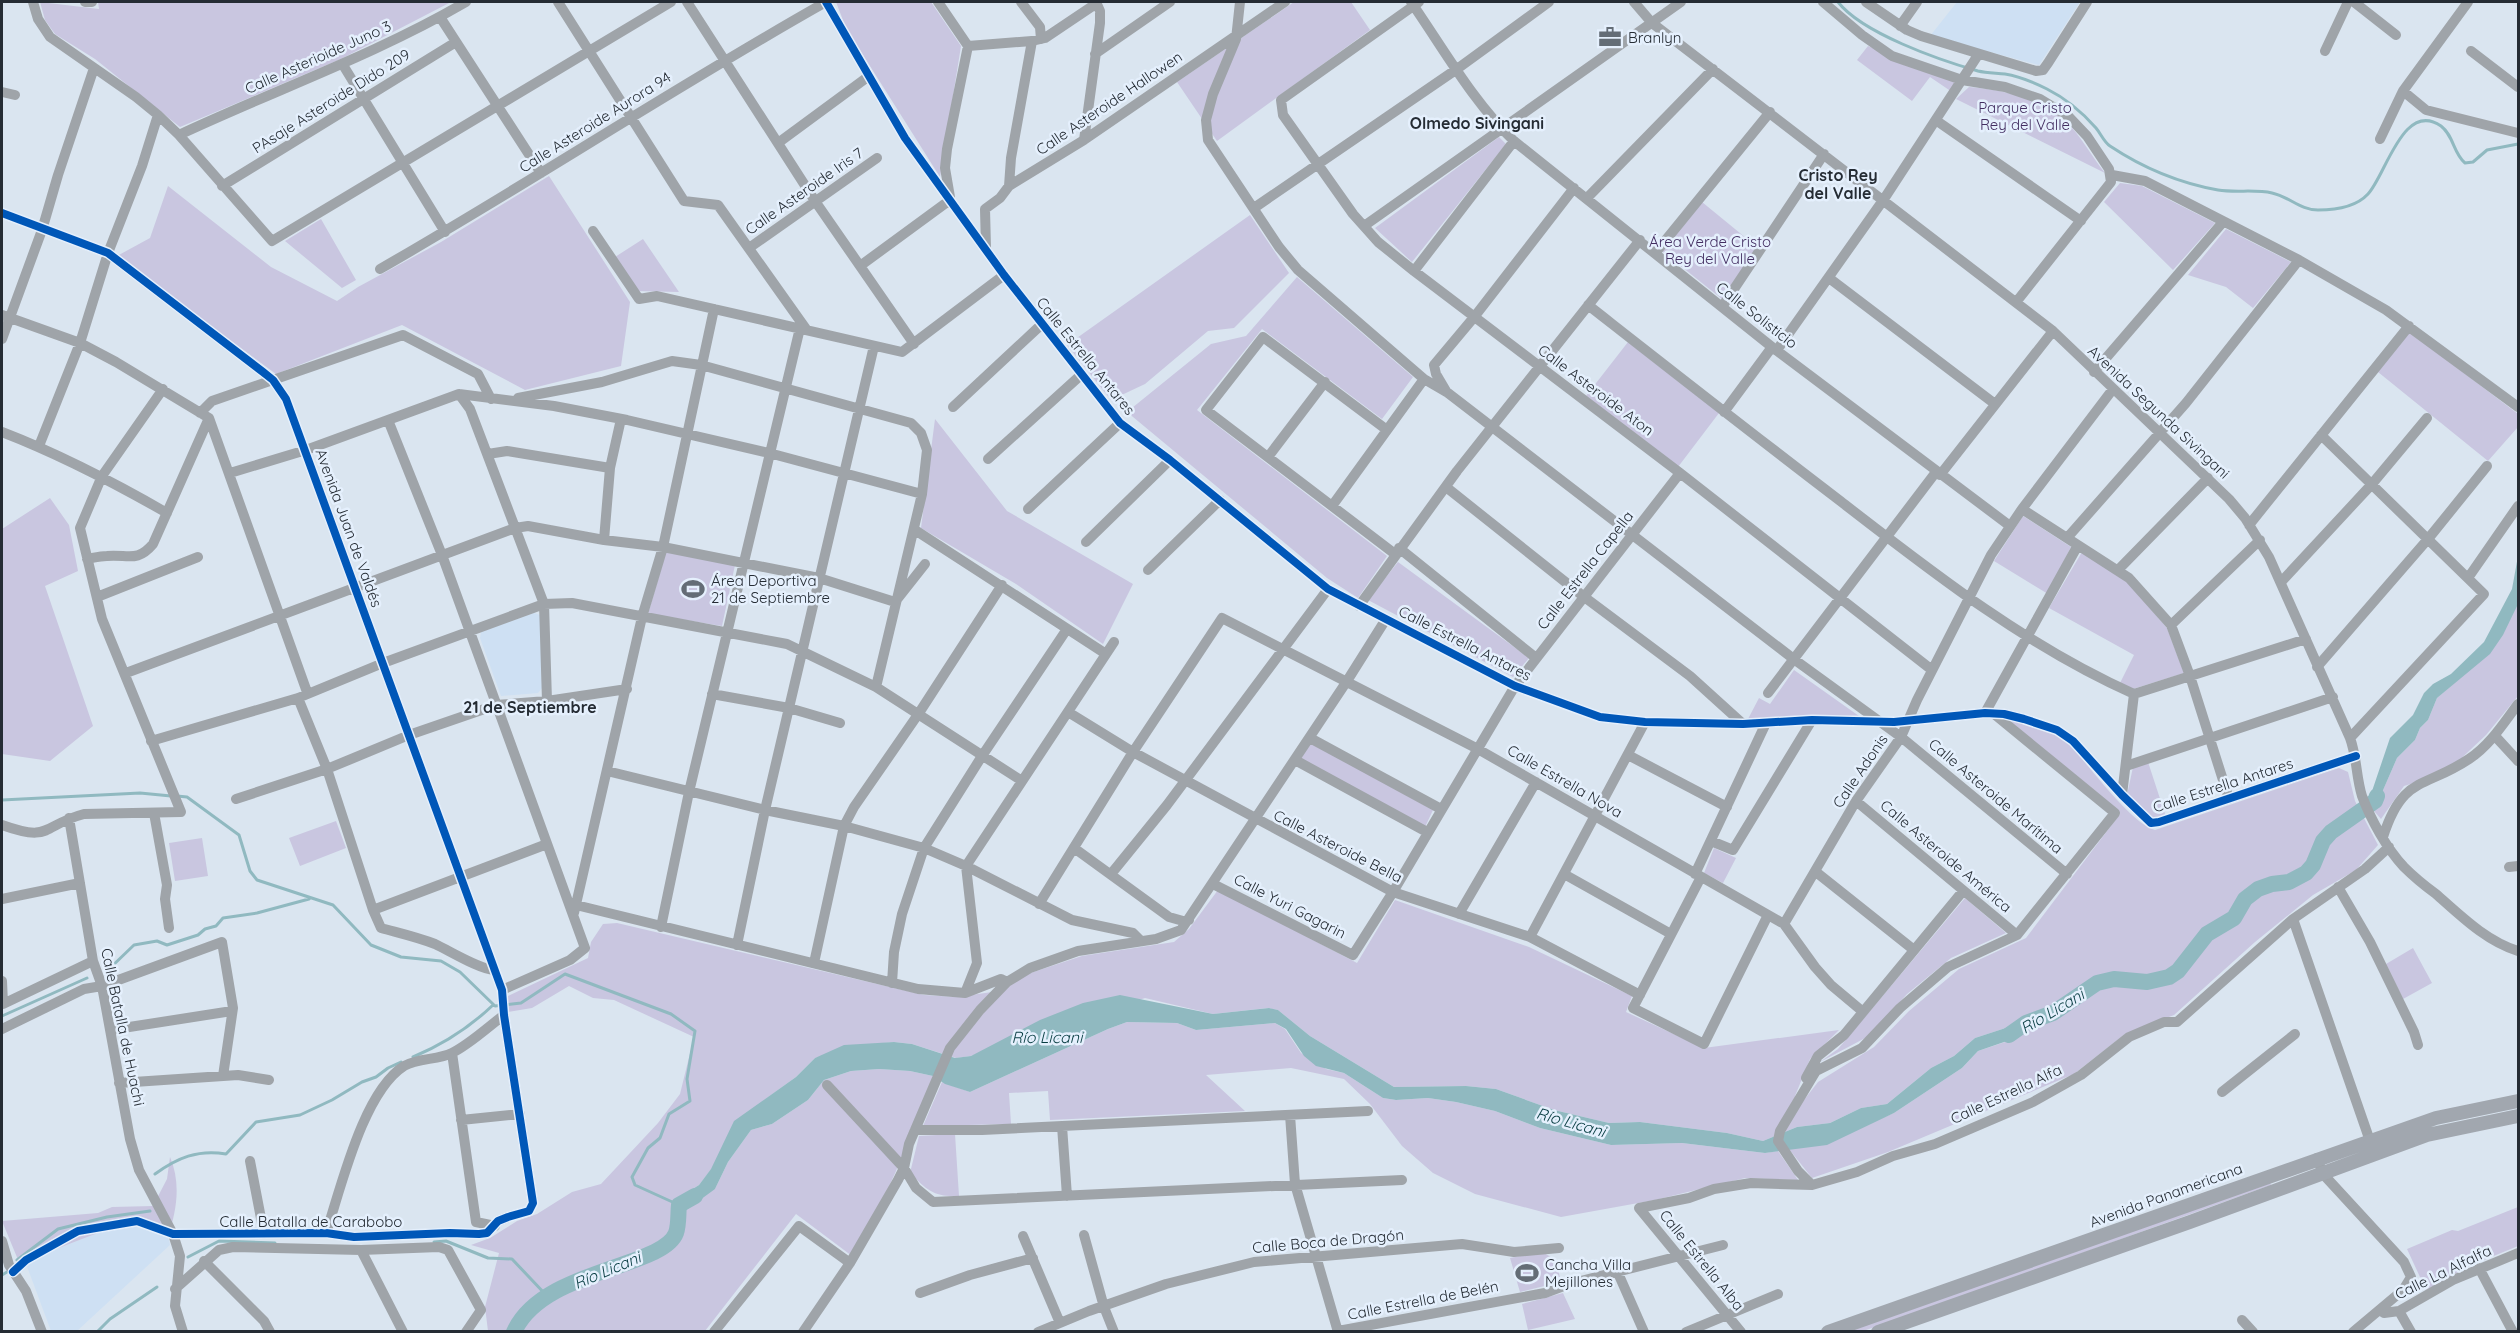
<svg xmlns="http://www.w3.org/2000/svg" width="2520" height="1333" viewBox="0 0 2520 1333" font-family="Quicksand,sans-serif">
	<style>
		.built { fill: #cee0f3 }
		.green { fill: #c9c6e0 }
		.water { fill: #90b9c0 }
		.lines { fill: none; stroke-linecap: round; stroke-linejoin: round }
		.stream { stroke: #90b9c0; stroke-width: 3 }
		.river { stroke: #90b9c0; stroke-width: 16 }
		.minor { stroke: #9fa4a9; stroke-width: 10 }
		.major { stroke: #a1a7af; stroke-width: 14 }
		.cycleway-casing { stroke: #e5f0fd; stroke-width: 11 }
		.cycleway { stroke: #0057b8; stroke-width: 8 }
		.labels { text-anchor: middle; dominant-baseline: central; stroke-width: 5; stroke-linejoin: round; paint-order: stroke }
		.poi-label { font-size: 15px; fill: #252c34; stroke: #e5f0fd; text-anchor: start }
		.street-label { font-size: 15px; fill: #252c34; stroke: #e5f0fd }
		.park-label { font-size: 15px; fill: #432e61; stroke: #e5f0fd }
		.neighbourhood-label { font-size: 16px; font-weight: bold; fill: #252c34; stroke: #e5f0fd }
		.water-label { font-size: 16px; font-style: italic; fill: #083d42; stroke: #e5f0fd }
	</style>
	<rect width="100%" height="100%" fill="#dae5f0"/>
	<!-- built -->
	<path class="built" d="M1957,2H2080L2039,65L1930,36Z
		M534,613L540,615L542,688L538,693L501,696L480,638L481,632Z
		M134,1219L168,1236L170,1245L77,1331H51L25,1261Z"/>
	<!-- green -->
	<path class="green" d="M40,2L99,9L98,2H451L341,59L180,127L95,59L55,34L45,20Z
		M836,2H931L961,46L940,177L846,28Z
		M1294,2H1351L1370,30L1217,141L1177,82Z
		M1868,46L1957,82L1952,92L1930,77L1912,101L1857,60Z
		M1969,87C2002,90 2039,97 2065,121C2080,134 2092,157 2105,173L1956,99Z
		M1499,137L1506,144L1412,262L1375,228Z
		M549,176L630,302L621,366L525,390L402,325L276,374L117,256L150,238L168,186L271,267L337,301L358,287L441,242Z
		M2120,183L2142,186L2215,223L2173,270L2104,202Z
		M1702,202L1757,247L1722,299L1662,251Z
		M1250,215L1289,273L1234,328L1208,331L1145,384L1111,400L1067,345Z
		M321,219L356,280L342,288L285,241Z
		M2226,229L2291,262L2253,308L2226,287L2188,275Z
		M643,239L679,292L637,291L615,257Z
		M1297,277L1413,377L1382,419L1262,329L1197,410L1387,556L1358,598L1327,578L1127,412L1211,344L1246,336Z
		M2410,332L2518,414V427L2488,461L2378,372Z
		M1628,342L1719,413L1678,467L1586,396Z
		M935,419L1007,511L1133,584L1103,644L1016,584L921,528Z
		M50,498L69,525L78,571L45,586L93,726L50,761L2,754V529Z
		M2023,516L2071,547L2048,594L1994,561Z
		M666,552L735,565L722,626L648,614Z
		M2082,552L2126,580L2167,628L2184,673L2133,689L2120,683L2134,655L2049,608Z
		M1398,562L1529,658L1513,677L1368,600Z
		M2518,604V696L2486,735L2452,767L2433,777L2404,786L2381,819L2374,811L2397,758L2415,740L2420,728L2428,720L2437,698L2475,665Z
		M1794,670L1859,716L1748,719L1759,698L1770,704Z
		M2007,719L2059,736L2067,741C2086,762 2131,824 2155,830L2339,768L2348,772L2355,801L2378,845L2356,870L2313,895L2255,942L2174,1015L2125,1034L2074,1074L1888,1152L1812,1178L1789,1149L1861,1127L1894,1113L1962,1068L1978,1051L2008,1041L2024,1022L1975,1038L1954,1056L1931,1068L1887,1104L1861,1108L1830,1123L1797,1127L1763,1141L1727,1133L1640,1122L1609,1123L1554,1110L1496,1089L1466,1086L1394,1087L1310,1036L1278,1010L1268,1008L1213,1014L1145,998L971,1056L956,1058L912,1044L894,1042L873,1044L815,1058L796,1077L767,1098L699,1185L680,1197L715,1189L728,1162L751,1130L772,1124L808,1100L824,1080L851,1071L879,1069L910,1071L933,1076L896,1171L856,1259L796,1214L705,1331H488L485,1307L499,1253L471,1245L490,1238L517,1221L537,1214L572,1192L601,1184L658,1123L680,1094L694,1037L614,1000L593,998L569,986L532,1008L508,1012V996L588,958L591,942L603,924L617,923L924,995L957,997L1006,990L1015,978L1082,956L1174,942L1189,929L1218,890L1357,963L1395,900L1529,947L1632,996L1626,1012L1704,1048L1839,1030L1810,1059L1795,1096L1804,1100L1818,1082L1874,1047L1909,1011L1959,969L2026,938L2120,814Z
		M1310,742L1433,810L1425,827L1301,759Z
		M2148,762L2166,817L2154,819L2127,795L2133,767Z
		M336,821L346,848L300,866L289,838Z
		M202,838L208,876L175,881L169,843Z
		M1714,848L1736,858L1723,883L1704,873Z
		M1965,898L2006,933L1951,958L1907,994L1869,1036L1820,1062L1838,1049Z
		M2413,948L2432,983L2403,999L2386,964Z
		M1127,1022L1177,1023L1196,1030L1275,1023L1285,1029L1301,1053L1326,1069L1344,1073L1383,1098L1396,1100L1428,1098L1456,1102L1495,1111L1540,1128L1611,1145L1682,1143L1765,1153L1778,1151L1798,1180L1745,1178L1655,1200L1561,1217L1475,1194L1433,1173L1402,1146L1370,1104L1344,1079L1291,1068L1206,1075L1245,1111L1050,1120L1048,1091L1009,1093L1011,1124L923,1126L942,1082L970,1092L1108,1029Z
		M955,1134L959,1196C934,1197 928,1191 910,1173L919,1136Z
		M170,1157C181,1183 177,1210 168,1236L134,1219L25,1261L21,1267L2,1221L98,1213L112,1207L153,1206L167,1179Z
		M2270,1182L2271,1185L1905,1317L1863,1331L1846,1332Z
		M2518,1207V1246L2467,1267L2426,1290L2407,1249L2452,1230L2458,1231Z
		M1537,1253H1544L1556,1260L1561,1282L1520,1292L1510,1258Z
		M1563,1293L1575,1319L1528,1330L1522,1304Z"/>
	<!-- water -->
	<path class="water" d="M2518,556V604L2503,635L2490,654L2437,698L2428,720L2420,728L2415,740L2397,758L2374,811L2369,800L2390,738L2413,715L2424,693L2433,684L2451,674L2484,642L2512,589Z
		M1120,995L1213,1014L1269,1008L1278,1010L1310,1036L1394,1087L1466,1086L1496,1089L1554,1110L1609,1123L1640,1122L1727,1133L1763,1141L1797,1127L1830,1123L1861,1108L1887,1104L1931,1068L1954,1056L1975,1038L2024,1022L2032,1025L2007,1041L1978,1051L1962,1068L1894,1113L1827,1145L1765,1153L1682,1143L1611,1145L1540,1128L1495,1111L1456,1102L1428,1098L1396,1100L1383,1098L1344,1073L1316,1066L1304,1056L1286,1029L1275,1023L1196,1030L1177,1023L1127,1022L1108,1029L970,1092L945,1084L933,1076L910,1071L879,1069L851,1071L824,1080L808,1100L772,1124L751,1130L728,1162L715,1189L678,1216L680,1197L699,1185L711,1169L734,1121L796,1077L815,1058L844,1045L894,1042L912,1044L955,1058L971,1056L1040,1020L1083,1003Z"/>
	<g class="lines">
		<!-- stream -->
		<path class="stream" d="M1838,2C1862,33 1939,60 1978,71C1986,73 1996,73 2005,74C2018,76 2035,83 2047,89C2067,99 2082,112 2096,128C2101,134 2104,142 2110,146C2143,168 2179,183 2218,190C2236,193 2255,189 2272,193C2290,197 2300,210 2318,210C2335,210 2356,207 2368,194C2386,175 2403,100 2441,126C2454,136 2453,153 2465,163L2473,162L2487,150L2518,144
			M177,796L187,797L239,835L250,871L257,880L333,905L371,945L401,957L441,961L460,972L495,1006L521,1003L565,974L671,1014L695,1031L687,1079L690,1101L669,1114L660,1138L648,1148L632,1177L635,1185L679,1205
			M2,800L140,793L171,796
			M108,970L134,945L157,941L167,945L198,935L205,929L216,926L223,918L257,913L309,899
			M2,1016L87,978
			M413,1057C444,1044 469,1028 493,1005
			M155,1174C177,1158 198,1149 226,1154L256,1122L300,1115L332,1100L362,1082L376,1077L388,1068L401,1062
			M434,1242L446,1241L488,1258L512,1259L547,1296
			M188,1257L219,1241L275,1243
			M17,1260L58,1229L107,1217L150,1211
			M2,1275L7,1272
			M97,1332L110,1319L157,1287"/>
		<!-- river -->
		<path class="river" d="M2009,1035L2026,1023L2053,1013L2097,983L2114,979L2147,982L2169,977L2178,971L2207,934L2234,918L2245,899L2258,889L2272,884L2289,882L2306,873L2313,865L2323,841L2331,832L2375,801L2377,796
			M514,1332C542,1269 663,1268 676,1233C679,1225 678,1213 679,1205L695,1196"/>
		<!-- minor -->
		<path class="minor" d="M33,2L38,19L50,37L136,97L158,115L179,135L272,241L671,2
			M85,2H92
			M558,2L684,201L718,205L806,329
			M687,2L815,201L914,344
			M826,2L905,138L1004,275L1120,423L1170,460L1328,589L1515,686L1600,717L1645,722L1743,724L1812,720L1894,722L1985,713L2004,714L2024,719L2057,730L2073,741L2122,795L2151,823L2159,822L2356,756
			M938,2L968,46L947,149L945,168L950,197
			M1021,2L1040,27L1041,39
			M1240,2L1236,39L1213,94L1206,120L1208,140L1279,247L1298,270L1424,379L1448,393L1795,660L1901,737L2067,874
			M1411,2C1443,48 1473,102 1514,141L1772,347L2010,526
			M1419,2L1281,100L1283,115L1353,214L1378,242L1414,271L1680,473L1932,670
			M1634,2L1652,23L2053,331L2229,499L2245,518L2269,557L2350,738C2357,757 2356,777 2362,796C2371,820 2387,849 2404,867C2414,877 2425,886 2436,894C2461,916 2486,941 2518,951
			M1823,2L1862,35L1892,56L1962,80L2005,87L2040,99L2068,116L2087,136L2109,169L2111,182L2017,301
			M1866,2L1907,30L1921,36L2036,71L2043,70L2048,63L2087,2
			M2354,2L2396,35
			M440,17L541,173
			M1900,26L1917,2
			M968,46L1032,41L1045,38L1097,3
			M2325,51L2348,2
			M2471,51L2518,87
			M1095,54L1170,2
			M343,65L445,232
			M2403,91L2426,110L2518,133
			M2,92L15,95
			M1937,121L2081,221
			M179,135C275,90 375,55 466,2
			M2380,139L2403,91L2468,2
			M1084,140L1100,23V11L1096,2
			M778,143L869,76
			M2112,175L2145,181L2299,260L2386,310L2518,407
			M222,186L456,42
			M1009,186L1011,158L1032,41
			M1587,198L1713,69
			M1254,208L1457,69L1549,2
			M2,213L108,253L263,372L273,380L286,399L502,990L504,1015L533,1203L529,1211L508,1217L498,1221L487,1233L479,1234L450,1233L354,1237L326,1233L173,1234L137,1221L78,1231L26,1260L13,1272
			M1364,226L1681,2
			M593,231L639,299L657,296L902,352L1004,275
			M749,248L877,158
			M986,248L985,209L1000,198L1009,186L1084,140L1285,2
			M1656,252L1770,112
			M860,266L950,200
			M380,269C530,183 675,87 826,2
			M1414,271L1514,141
			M1829,278L1995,404
			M1588,305C1671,370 1755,436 1839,500C1932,572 2026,646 2134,694L2306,639
			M1722,307L1824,154
			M2,315L80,343L116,362L209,418L307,692
			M2,339L42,230L58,175L94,68
			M1777,350L1884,199L1978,55
			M2094,372L2223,222
			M1446,391L1436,374L1434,365L1475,316L1574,188
			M459,394L470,409L544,604L547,701
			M518,398L602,382L672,361L701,365L911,423L921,433L927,450L922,494L876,687
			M953,407L1042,324
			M1724,412L1772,347
			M200,413L212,401L403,335L478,374L491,399
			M388,420L442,555L585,948L570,960L502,990
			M1387,430L1263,337L1206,410L1395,554
			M2,432C59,454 113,482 167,513
			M2321,435L2484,594L2350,738
			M39,446L80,343L108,253L142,166L158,115
			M488,454L507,451L610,468
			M1268,457L1325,382
			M988,459L1082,374
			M230,473L306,450L459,394L554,406L627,420L769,453L922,494
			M1940,475L2053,331
			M1446,487L1583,596L1690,676L1743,724
			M1332,506L1424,379
			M1028,509L1120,423
			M2022,509L2129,578L2171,625L2190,676L2229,799
			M2249,525L2409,326
			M915,530L1106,654
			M2067,538L2186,403L2299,260
			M604,540L610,468L621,419
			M1086,542L1170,460
			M1399,548L1536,658
			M87,559C93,558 100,556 107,556C128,554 137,563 153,544L209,418
			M1148,570L1220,500
			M2118,570L2208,478
			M2468,578L2518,506
			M2282,581L2372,484L2427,418
			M97,597L198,557
			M1359,606L1457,471L1640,240
			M2171,625L2260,540
			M2317,667L2428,539L2487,466
			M126,673L515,528L528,526L604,540L663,547L819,578L895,602L925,564
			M1768,693L1936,472
			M712,694L789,708L840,723
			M298,698L327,769L373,910L381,928C399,933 417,937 435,944C450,951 479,969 494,970
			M1068,712L1133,752L1393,892L1530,937L1640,995
			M1985,713L2078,545
			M2495,736L2518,761
			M1310,738L1441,809
			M151,741L298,698L383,663L544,604L572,603L787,644L876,687L1022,781
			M1628,755L1727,807
			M1295,760L1427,832
			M2126,766L2333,697
			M607,771L765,810L844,826L924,848L966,866L1072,920L1133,933L1141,941
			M2122,795L2134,694
			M236,799L327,769L409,735L496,705L547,701L627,689
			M1856,801L2017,935
			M154,813L167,885L165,899L169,928
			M69,818L93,961L102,986L130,1139L139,1170L173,1234L180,1256L175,1306L183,1332
			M2,825C52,843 42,825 84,814L181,812L102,619L80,528L102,476L163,389
			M2383,837C2403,775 2424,789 2469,759C2490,745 2503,724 2518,704
			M1711,841L1733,850L1812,720
			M1074,848L1169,917L1183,921L1189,920
			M2509,867L2518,866
			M1816,872L1914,950
			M1111,874L1167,805L1328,589
			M1564,874L1671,934
			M1695,874L1766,723
			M1701,877L1633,1008L1704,1044L1768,915
			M1213,884L1353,955L1393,892L1515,686L1680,473
			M2338,887L2370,942L2414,1032L2418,1045
			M2,899L80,883
			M1039,904L1133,752L1222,618L1476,748L1784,924L1815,967L1831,985L1862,1011
			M576,905L918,989L965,993L1001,979L1007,982
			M373,910L547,844
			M574,913L642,617L663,547L714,309
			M1459,914L1536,782
			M2293,919L2370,1141
			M1784,924L1856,801L1901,737L1917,700L1991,555L2022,509L2113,389
			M661,927L689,792L800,328
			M1530,937L1645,722
			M737,945L765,810L874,346
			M814,963L844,826L854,807L919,713L1002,585
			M2,981L3,1004L93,961
			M892,983L894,952L902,914L924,848L982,756L1067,629
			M965,993L977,963L966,866L1114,642
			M2,1029L84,989L102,986L222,942L233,1008L223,1076
			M110,1030L232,1011
			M452,1053L476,1222L495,1226
			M1806,1078L1818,1056L1844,1035L1963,891
			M119,1083L238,1075L269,1080
			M827,1085L904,1168L916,1188L933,1202L1402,1180
			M2222,1092L2295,1034
			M1290,1115L1295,1184L1338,1332
			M461,1120L520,1114
			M1062,1126L1067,1196
			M915,1130H982L1368,1111
			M2317,1158L2323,1174L2404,1262L2411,1277L2403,1290L2353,1332
			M250,1161L264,1234
			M1812,1185L1798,1171L1778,1141L1780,1131L1816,1071L1862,1048L1900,1008L1948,967L2017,935L2115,813L1994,714
			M326,1233C341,1188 363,1092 404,1066C418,1058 438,1060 452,1053C470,1044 488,1027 504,1015
			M1084,1235L1104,1307L1114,1332
			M1023,1236L1060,1323
			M2,1241L9,1265L26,1291L42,1332
			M361,1250L403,1332
			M204,1261L264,1321L270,1332
			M2479,1268L2513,1332
			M1618,1273L1644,1332
			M175,1289L219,1250L233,1247L361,1250L439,1247L448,1250L481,1310L466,1332
			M920,1293L970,1275L1033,1258
			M2380,1310L2384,1313L2399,1311L2453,1280L2518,1253
			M2399,1311L2411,1332
			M2242,1320L2253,1332
			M1338,1331L1545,1293L1569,1284L1723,1245
			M714,1332L799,1226L850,1263
			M803,1332L850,1263L898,1180L904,1168L909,1144L950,1048L980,1010L1007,982L1030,968L1078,951L1156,939L1181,930L1347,681L1386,619
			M1038,1332L1089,1311L1166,1284L1254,1262L1462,1244L1514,1252L1559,1248
			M1686,1332L1778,1294
			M1741,1332L1639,1208L1689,1198L1714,1189L1751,1183L1812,1185L1857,1172L1893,1156L1935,1144L2033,1102L2081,1075L2129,1037L2164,1022H2177L2293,919L2365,869L2389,847"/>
		<!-- major -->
		<path class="major" d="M1828,1332L2436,1118L2518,1101
			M1878,1332L2190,1222L2427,1135L2518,1116"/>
		<!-- cycleway casing -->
		<g class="cycleway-casing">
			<path id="cycleway" d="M826,2L905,138L1004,275L1120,423L1170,460L1328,589L1515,686L1600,717L1645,722L1743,724L1812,720L1894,722L1985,713L2004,714L2024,719L2057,730L2073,741L2122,795L2151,823L2159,822L2356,756
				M2,213L108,253L263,372L273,380L286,399L502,990L504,1015L533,1203L529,1211L508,1217L498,1221L487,1233L479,1234L450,1233L354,1237L326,1233L173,1234L137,1221L78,1231L26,1260L13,1272"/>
		</g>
		<!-- cycleway -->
		<use href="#cycleway" class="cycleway"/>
	</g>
	<!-- icons -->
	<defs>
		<g id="office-bare" transform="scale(1.8)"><path d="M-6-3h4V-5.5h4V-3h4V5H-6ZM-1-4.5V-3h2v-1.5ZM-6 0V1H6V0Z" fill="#646d76" stroke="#e5f0fd" stroke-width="2.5" paint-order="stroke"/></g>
		<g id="stadium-bare" transform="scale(1.8)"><path d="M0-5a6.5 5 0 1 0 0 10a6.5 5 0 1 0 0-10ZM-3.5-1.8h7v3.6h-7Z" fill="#646d76" stroke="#e5f0fd" stroke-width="2.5" paint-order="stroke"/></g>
	</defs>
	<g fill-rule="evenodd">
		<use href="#office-bare" x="1610" y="37"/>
		<use href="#stadium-bare" x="693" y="589"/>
		<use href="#stadium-bare" x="1527" y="1273"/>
	</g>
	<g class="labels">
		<!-- poi labels -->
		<g class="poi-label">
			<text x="1628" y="37">Branlyn</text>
			<text x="711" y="580">Área Deportiva<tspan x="711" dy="17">21 de Septiembre</tspan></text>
			<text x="1545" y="1264">Cancha Villa<tspan x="1545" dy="17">Mejillones</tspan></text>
		</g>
		<!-- street labels -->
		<g class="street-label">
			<text transform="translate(318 57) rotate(-24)">Calle Asterioide Juno 3</text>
			<text transform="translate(331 101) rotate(-32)">PAsaje Asteroide Dido 209</text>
			<text transform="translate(1109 103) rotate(-34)">Calle Asteroide Hallowen</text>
			<text transform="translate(595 122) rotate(-32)">Calle Asteroide Aurora 94</text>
			<text transform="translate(804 191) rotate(-35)">Calle Asteroide Iris 7</text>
			<text transform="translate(1757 315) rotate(38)">Calle Solisticio</text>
			<text transform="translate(1086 356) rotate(51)">Calle Estrella Antares</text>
			<text transform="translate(1596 390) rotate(37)">Calle Asteroide Aton</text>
			<text transform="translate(2159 412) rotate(43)">Avenida Segunda Sivingani</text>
			<text transform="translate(349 528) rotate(70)">Avenida Juan de Valdés</text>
			<text transform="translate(1585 570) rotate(-52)">Calle Estrella Capella</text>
			<text transform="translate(1465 643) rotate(27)">Calle Estrella Antares</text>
			<text transform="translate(1860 771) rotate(-56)">Calle Adonis</text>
			<text transform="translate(1565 781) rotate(30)">Calle Estrella Nova</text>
			<text transform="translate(2223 785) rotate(-18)">Calle Estrella Antares</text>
			<text transform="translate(1996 796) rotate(40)">Calle Asteroide Marítima</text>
			<text transform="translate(1338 846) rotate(27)">Calle Asteroide Bella</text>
			<text transform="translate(1946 856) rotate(40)">Calle Asteroide América</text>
			<text transform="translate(1290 906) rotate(27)">Calle Yuri Gagarin</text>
			<text transform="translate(123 1027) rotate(78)">Calle Batalla de Huachi</text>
			<text transform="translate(2006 1094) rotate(-25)">Calle Estrella Alfa</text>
			<text transform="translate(2166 1195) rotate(-20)">Avenida Panamericana</text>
			<text x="311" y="1221">Calle Batalla de Carabobo</text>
			<text transform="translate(1328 1241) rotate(-5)">Calle Boca de Dragón</text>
			<text transform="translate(1702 1260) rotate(51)">Calle Estrella Alba</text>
			<text transform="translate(2443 1272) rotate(-26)">Calle La Alfalfa</text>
			<text transform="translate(1423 1300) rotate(-11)">Calle Estrella de Belén</text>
		</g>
		<!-- park labels -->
		<g class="park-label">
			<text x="2025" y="107">Parque Cristo<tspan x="2025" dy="17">Rey del Valle</tspan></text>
			<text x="1710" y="241">Área Verde Cristo<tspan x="1710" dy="17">Rey del Valle</tspan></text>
		</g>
		<!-- neighbourhood labels -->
		<g class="neighbourhood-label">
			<text x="1477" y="123">Olmedo Sivingani</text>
			<text x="1838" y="175">Cristo Rey<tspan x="1838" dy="18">del Valle</tspan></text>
			<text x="530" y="707">21 de Septiembre</text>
		</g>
		<!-- water labels -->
		<g class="water-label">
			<text transform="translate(2052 1011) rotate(-31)">Río Licani</text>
			<text x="1047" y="1037">Río Licani</text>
			<text transform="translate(1571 1122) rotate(16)">Río Licani</text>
			<text transform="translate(607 1270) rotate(-23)">Río Licani</text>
		</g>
	</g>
	<!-- border -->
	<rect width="2520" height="1333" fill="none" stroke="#252c34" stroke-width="6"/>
</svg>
